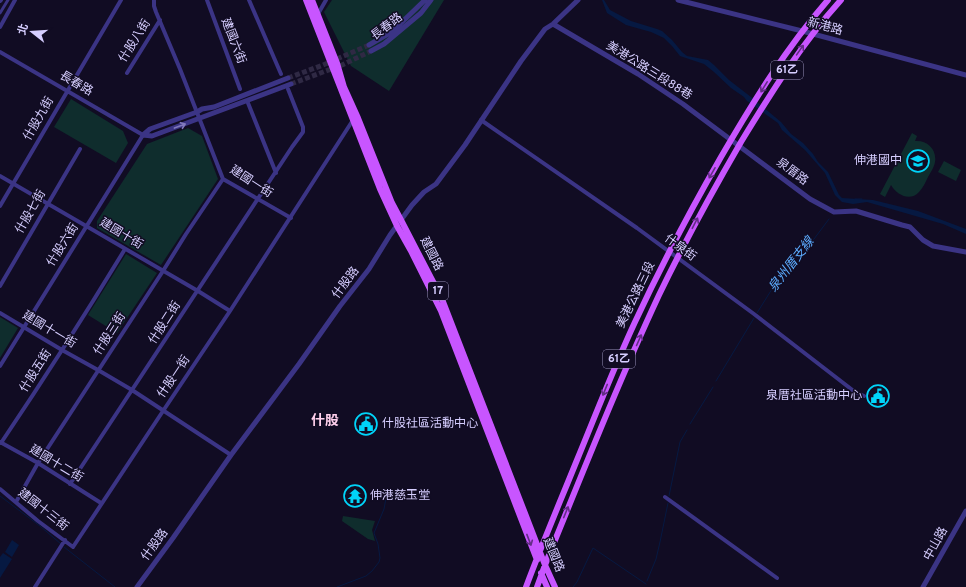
<svg xmlns="http://www.w3.org/2000/svg" width="966" height="587" viewBox="0 0 966 587" font-family="Overpass,'Noto Sans TC',sans-serif">
	<style>
		.green { fill: #0f2d2d }
		.water { fill: #061942 }
		.lines { fill: none; stroke-linecap: round; stroke-linejoin: round }
		.stream { stroke: #061942; stroke-width: 1 }
		.tertiary-tunnel { stroke: #2f2944; stroke-width: 5; stroke-dasharray: 5 2.5; stroke-linecap: butt }
		.pedestrian { stroke: #3b3485; stroke-width: 3 }
		.minor { stroke: #3b3485; stroke-width: 4 }
		.tertiary { stroke: #3b3485; stroke-width: 5 }
		.primary { stroke: #c855ff; stroke-width: 6 }
		.oneway { stroke: #632d86 }
		.oneway2 { stroke: #8179bc }
		.labels { text-anchor: middle; dominant-baseline: central; stroke-width: 3; stroke-linejoin: round; paint-order: stroke }
		.shield { fill: #110c23; stroke: #9b94bd; stroke-width: 1 }
		.shield-label { font-size: 11px; font-weight: bold; fill: #d6ceff }
		.street-label { font-size: 12px; fill: #d6ceff; stroke: #110c23 }
		.poi-label { font-size: 12px; fill: #d6ceff; stroke: #110c23; text-anchor: end }
		.water-label { font-size: 13px; font-style: italic; fill: #5cacff; stroke: #110c23 }
		.quarter-label { font-size: 14px; font-weight: bold; fill: #ffd0ec; stroke: #110c23 }
	</style>
	<rect width="100%" height="100%" fill="#110c23"/>
	<!-- green -->
	<path class="green" d="M332,0H444L389,91L351,66L324,12Z
		M71,99L123,131L128,143L116,163L54,127Z
		M188,128L202,136L218,179L161,265L97,228V221L147,144Z
		M912,133L917,136L915,141C927,140 937,149 935,162C934,168 930,173 927,179C925,183 923,188 919,192C910,202 897,195 891,185L885,197L880,194Z
		M944,161L961,170L956,181L938,172Z
		M126,254L157,273L117,333L88,315Z
		M0,317L18,328L0,358Z
		M343,516L375,521L372,530L375,541L368,539L342,521Z"/>
	<!-- water -->
	<path class="water" d="M602,0H604L610,10L631,21L657,29L662,31L672,40L682,52L687,56L708,60L714,65L729,80L751,97L781,122L791,134L803,143L813,154L818,162L828,172L839,195L842,198L873,200L918,211L966,229V234L943,224L867,202L853,204L842,202L835,195L825,173L805,150L782,130L778,123L747,101L744,97L731,88L714,72L704,64L680,56L672,46L664,38L651,32L626,25L607,13Z
		M12,540L19,545L12,557L5,552Z
		M3,553L12,559L0,578V557Z"/>
	<g class="lines">
		<!-- stream -->
		<path class="stream" d="M855,199H862
			M757,313L772,289L802,255L829,219
			M716,381L754,318
			M690,424L713,387
			M0,496L40,526L61,544
			M669,496L680,442L687,430
			M64,547L115,587
			M647,581L656,559L660,542L668,503
			M337,587L366,576L372,571L379,562L380,558L378,544L375,536L374,533L384,509L386,498
			M573,587L577,582L593,548L646,584"/>
		<!-- tertiary-tunnel -->
		<path class="tertiary-tunnel" d="M288,78L323,65L369,45
			M291,84L342,65L371,51"/>
		<!-- pedestrian -->
		<path class="pedestrian" d="M0,13L8,0"/>
		<!-- minor -->
		<path class="minor" d="M154,0V6L156,12L180,69L223,179L291,218
			M207,0L240,89
			M249,0L281,74
			M0,1L1,0
			M318,14L326,0
			M0,27L15,0
			M0,52L143,135L0,366
			M127,73L160,20
			M248,103L276,173
			M481,120L637,228L754,314L855,392L864,396
			M0,176L198,291L230,311
			M0,206L121,0
			M0,286L80,149
			M0,313L62,350L98,370L132,390L231,455
			M0,442L38,463L101,503
			M1,443C44,379 85,315 125,249
			M70,484L292,147L303,132V127L288,89
			M0,489L38,521L73,547L163,411L230,311L353,120
			M665,497L777,578
			M16,502L38,463L163,271L186,234L223,179
			M35,587L65,540"/>
		<!-- tertiary -->
		<path class="tertiary" d="M678,0L802,31L966,75
			M553,24L638,74L683,104L810,199L834,212L856,211L902,225L910,227L923,240L933,246L966,252
			M369,45L388,34L400,24L425,0
			M371,51L384,44L421,13L431,0
			M143,135L152,136L291,84
			M143,135L150,129L197,112L202,109L214,107L288,78
			M137,587L173,538L217,475L231,455L299,364L340,306L369,269L390,235L412,205L424,192L436,184L465,145L521,61L545,29L553,24L578,0
			M923,587L966,511"/>
		<!-- primary -->
		<path class="primary" d="M306,0L380,189L397,226L411,251L441,311L537,560
			M312,0L337,63L344,87L358,118L392,203L401,220L442,299L545,565L555,587
			M541,573L547,587
			M526,587C542,544 560,502 577,460C596,414 614,367 635,322C661,266 690,211 721,157C753,102 786,48 828,0
			M537,587L545,565C582,474 618,383 659,295C684,243 712,192 741,142C771,93 802,43 841,0"/>
	</g>
	<!-- one-way arrows -->
	<defs><path id="oneway-shaft" d="M-6 0H5M1.5-3L5.5 0L1.5 3" fill="none" stroke-width="1.6" stroke-linecap="round" stroke-linejoin="round"/></defs>
	<g class="oneway">
		<use href="#oneway-shaft" transform="translate(800 50) rotate(-55)"/>
		<use href="#oneway-shaft" transform="translate(764 87) rotate(122)"/>
		<use href="#oneway-shaft" transform="translate(712 173) rotate(120)"/>
		<use href="#oneway-shaft" transform="translate(695 223) rotate(-63)"/>
		<use href="#oneway-shaft" transform="translate(639 340) rotate(-66)"/>
		<use href="#oneway-shaft" transform="translate(605 390) rotate(112)"/>
		<use href="#oneway-shaft" transform="translate(566 512) rotate(-68)"/>
		<use href="#oneway-shaft" transform="translate(529 540) rotate(69)"/>
	</g>
	<use class="oneway2" href="#oneway-shaft" transform="translate(180 126) rotate(-20)"/>
	<!-- icons -->
	<defs>
		<g id="school-ring" transform="scale(1.15)"><circle r="9.5" fill="#110c23" stroke="#00d4f9" stroke-width="1.5"/><path d="M0-5L7-2L0 1L-7-2ZM-4 1L0 2.5L4 1V4Q0 6-4 4Z" fill="#00d4f9"/></g>
		<g id="civic-ring" transform="scale(1.15)"><circle r="9.5" fill="#110c23" stroke="#00d4f9" stroke-width="1.5"/><path d="M-.6-6.5H3V-4.5H.6V-3L4-1V1h2V6H-6V1h2V-1L-.6-3ZM-1.2 2.5V6h2.4V2.5Z" fill="#00d4f9"/></g>
		<g id="temple-ring" transform="scale(1.15)"><circle r="9.5" fill="#110c23" stroke="#00d4f9" stroke-width="1.5"/><path d="M0-6L5-2H3V0L6.5 2.5H4V6H1.5V3h-3V6H-4V2.5H-6.5L-3 0V-2H-5Z" fill="#00d4f9"/></g>
	</defs>
	<g fill-rule="evenodd">
		<use href="#school-ring" x="918" y="161"/>
		<use href="#civic-ring" x="878" y="396"/>
		<use href="#civic-ring" x="366" y="424"/>
		<use href="#temple-ring" x="355" y="496"/>
	</g>
	<g class="labels">
		<!-- shield labels -->
		<g class="shield">
			<rect x="771" y="61" width="32" height="18" rx="3"/>
			<rect x="428" y="282" width="20" height="18" rx="3"/>
			<rect x="603" y="350" width="32" height="18" rx="3"/>
		</g>
		<g class="shield-label">
			<text x="787" y="70">61乙</text>
			<text x="438" y="291">17</text>
			<text x="619" y="359">61乙</text>
		</g>
		<!-- street labels -->
		<g class="street-label">
			<text transform="translate(387 27) rotate(-37)">長春路</text>
			<text transform="translate(825 27) rotate(15)">新港路</text>
			<text transform="translate(135 41) rotate(-58)">什股八街</text>
			<text transform="translate(233 41) rotate(69)">建國六街</text>
			<text transform="translate(649 71) rotate(32)">美港公路三段88巷</text>
			<text transform="translate(76 84) rotate(30)">長春路</text>
			<text transform="translate(39 119) rotate(-60)">什股九街</text>
			<text transform="translate(792 172) rotate(37)">泉厝路</text>
			<text transform="translate(251 182) rotate(33)">建國一街</text>
			<text transform="translate(31 212) rotate(-60)">什股七街</text>
			<text transform="translate(121 234) rotate(31)">建國十街</text>
			<text transform="translate(63 245) rotate(-58)">什股六街</text>
			<text transform="translate(680 248) rotate(36)">什泉街</text>
			<text transform="translate(431 254) rotate(63)">建國路</text>
			<text transform="translate(346 283) rotate(-53)">什股路</text>
			<text transform="translate(636 295) rotate(-64)">美港公路三段</text>
			<text transform="translate(165 323) rotate(-57)">什股二街</text>
			<text transform="translate(49 330) rotate(31)">建國十一街</text>
			<text transform="translate(110 334) rotate(-57)">什股三街</text>
			<text transform="translate(36 371) rotate(-58)">什股五街</text>
			<text transform="translate(174 377) rotate(-56)">什股一街</text>
			<text transform="translate(56 464) rotate(31)">建國十二街</text>
			<text transform="translate(43 510) rotate(38)">建國十三街</text>
			<text transform="translate(936 544) rotate(-61)">中山路</text>
			<text transform="translate(155 545) rotate(-54)">什股路</text>
			<text transform="translate(553 555) rotate(68)">建國路</text>
		</g>
		<!-- poi labels -->
		<g class="poi-label">
			<text x="902" y="161">伸港國中</text>
			<text x="862" y="396">泉厝社區活動中心</text>
			<text x="382" y="424" text-anchor="start">什股社區活動中心</text>
			<text x="370" y="496" text-anchor="start">伸港慈玉堂</text>
		</g>
		<!-- water labels -->
		<g class="water-label">
			<text transform="translate(792 265) rotate(-52)">泉州厝支線</text>
		</g>
		<!-- quarter labels -->
		<g class="quarter-label">
			<text x="325" y="421">什股</text>
		</g>
	</g>
	<!-- north arrow -->
	<g transform="translate(32 32) rotate(287)" stroke="#110c23" stroke-width="3" paint-order="stroke">
	<path d="M0-3L7 15L0 10L-7 15Z" fill="#d6ceff"/>
	<text y="-6" font-size="11" font-weight="bold" text-anchor="middle" fill="#d6ceff">北</text>
	</g>
</svg>
